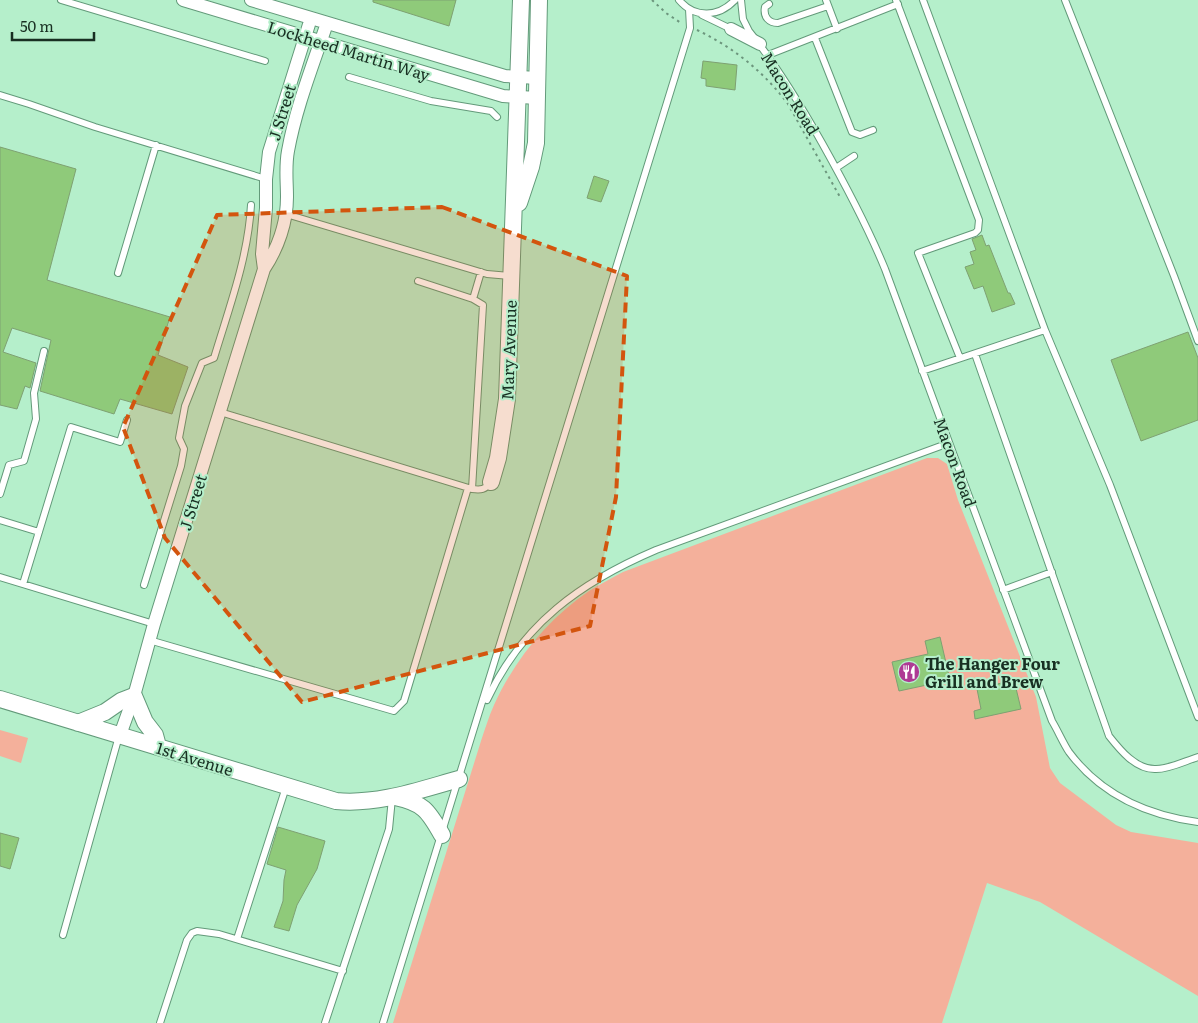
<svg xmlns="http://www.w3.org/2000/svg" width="1198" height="1023" viewBox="0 0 1198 1023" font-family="Literata,serif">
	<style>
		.green { fill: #f4b09b }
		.building { fill: #8fca7a; stroke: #7ea172 }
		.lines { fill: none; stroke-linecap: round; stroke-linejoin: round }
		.service-casing { stroke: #639a7a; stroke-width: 8 }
		.minor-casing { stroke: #639a7a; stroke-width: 14 }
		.tertiary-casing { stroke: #639a7a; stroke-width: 18 }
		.path { stroke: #6c967d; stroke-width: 2; stroke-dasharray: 2.5 4; stroke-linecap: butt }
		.service { stroke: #fff; stroke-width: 6 }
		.minor { stroke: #fff; stroke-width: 12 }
		.tertiary { stroke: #fff; stroke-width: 16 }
		.marked { fill: #d3550e; fill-opacity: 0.2; stroke: #d3550e; stroke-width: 4; stroke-dasharray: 10 6; stroke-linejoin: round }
		.labels { text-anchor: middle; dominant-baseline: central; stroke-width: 4; stroke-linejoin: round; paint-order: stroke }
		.street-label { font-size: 16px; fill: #182f22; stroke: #b5efcb }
		.poi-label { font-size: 16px; font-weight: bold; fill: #182f22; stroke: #b5efcb; text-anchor: start }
	</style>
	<rect width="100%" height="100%" fill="#b5efcb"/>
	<!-- green -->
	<path class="green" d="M927,458H938L947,464L958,500L1036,697L1050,768L1060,783L1116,825L1131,832L1198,843V996L1040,902L987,883L942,1023H393L481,741C485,729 489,716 494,705C515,659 548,619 589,591C600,584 612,578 623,572Z
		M0,730L28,738L21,763L0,756Z"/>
	<!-- building -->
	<path class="building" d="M373,0H456L449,26L373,2Z
		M703,61L737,65L735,90L706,86V79L701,78Z
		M0,147L76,169L47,280L170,317L158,355L188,367L172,414L120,399L114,414L40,391L51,340L12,328L3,352L36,363L30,388L25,386L17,409L0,405Z
		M594,176L609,181L601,202L587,198Z
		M982,235L986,246L989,245L1008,293H1010L1015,304L992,312L983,286L974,289L965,267L974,264L970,252L976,250L972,239Z
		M1188,332L1198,358V420L1141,441L1111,360Z
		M940,637L950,680L899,691L892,662L928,654L925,641Z
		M1014,680L1021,709L975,719L974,711L981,709L977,689Z
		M278,827L325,841L317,869L297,905L289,931L274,927L283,901L284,880L286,870L267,864Z
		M0,833L19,838L10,869L0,866Z"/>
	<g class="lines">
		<!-- service casing -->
		<g class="service-casing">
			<path id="service" d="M61,0L265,61
				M679,0C695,19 719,17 735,0
				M741,0L743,19L749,31C777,66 800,104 822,143C845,184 867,225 885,269L1052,721C1058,731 1063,743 1069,752C1101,795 1146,815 1198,822
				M826,0L837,29
				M896,0L979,220L978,230L975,233L918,253L960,358
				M923,0L1045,330
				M1065,0L1174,276L1198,341
				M769,4L765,7C763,17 769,23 778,23L828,6
				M702,15L731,29
				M815,38L852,132L860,135L873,130
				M768,55L898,4
				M349,77L431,101L491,111L497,117
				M0,95L29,104L95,127L266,179
				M836,168L854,156
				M286,214L487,274L511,276
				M118,273L156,145
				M418,281L473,299L483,305L472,489
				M473,299L481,272
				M975,354L1109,736C1120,750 1136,770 1156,769C1170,769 1185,761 1198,757
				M922,371L1045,330L1110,485L1198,717
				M220,412L472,489C481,490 485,490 491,482
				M0,494L9,465L24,461L36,419L34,393L44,351
				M0,520L39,532
				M0,577L154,624
				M23,584L71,427L120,442L127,420
				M144,585L181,466L184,449L179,438L185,406L202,363L214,358C229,308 248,258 251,205
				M1003,590L1052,572
				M149,640L394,711L404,701L468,488
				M487,700C522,624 581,582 656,550L949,443
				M63,935L119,736
				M237,939L286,787
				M160,1023L187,940L192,933L197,931L219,934L343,971
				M325,1023L389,829L392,798
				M383,1023L690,28L689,9"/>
		</g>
		<!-- minor casing -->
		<g class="minor-casing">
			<path id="minor" d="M183,0L503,96L537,98
				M251,0L505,76L537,78
				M731,29L760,44
				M264,269L262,254L266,208V179L269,152L311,18
				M120,735L134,696L154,624L264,269C278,248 287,222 287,197C287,181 285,167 288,151C296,107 313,65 327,23"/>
		</g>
		<!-- tertiary casing -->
		<g class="tertiary-casing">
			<path id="tertiary" d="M519,203L531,167L536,143L539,0
				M491,482L498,458L507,399L521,0
				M0,699L336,801C378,805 419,790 459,779
				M78,723L105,712L121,701L134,696L145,722L155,735L158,746
				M395,797C423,803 428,810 442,835"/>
		</g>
		<!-- path -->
		<path class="path" d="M652,0L666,13L681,23
			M697,30C733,47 764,72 788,104L840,197"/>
		<!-- service -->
		<use href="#service" class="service"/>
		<!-- minor -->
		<use href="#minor" class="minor"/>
		<!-- tertiary -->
		<use href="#tertiary" class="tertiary"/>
	</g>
	<!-- marked area -->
	<path class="marked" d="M442,207L627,276L616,497L590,626L302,702L165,538L123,427L217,215Z"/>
	<!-- icons -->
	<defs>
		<g id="restaurant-disc" transform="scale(1.125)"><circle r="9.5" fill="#ae3a94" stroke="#b5efcb"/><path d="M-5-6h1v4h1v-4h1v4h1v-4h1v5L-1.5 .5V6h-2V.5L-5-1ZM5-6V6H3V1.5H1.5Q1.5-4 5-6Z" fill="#fff"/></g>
	</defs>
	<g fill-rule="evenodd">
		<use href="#restaurant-disc" x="909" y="672"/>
	</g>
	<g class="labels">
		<!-- street labels -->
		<g class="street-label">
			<text transform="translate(349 50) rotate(17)">Lockheed Martin Way</text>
			<text transform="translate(791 93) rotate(58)">Macon Road</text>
			<text transform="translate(281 112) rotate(-73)">J Street</text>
			<text transform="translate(508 350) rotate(-88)">Mary Avenue</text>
			<text transform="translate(956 462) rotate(70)">Macon Road</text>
			<text transform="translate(192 502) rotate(-73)">J Street</text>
			<text transform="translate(195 758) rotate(17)">1st Avenue</text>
		</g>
		<!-- poi labels -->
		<g class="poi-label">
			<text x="925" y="663">The Hanger Four<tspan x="925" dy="18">Grill and Brew</tspan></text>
		</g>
	</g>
	<!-- scale -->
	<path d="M12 32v8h82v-8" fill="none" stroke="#182f22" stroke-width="2.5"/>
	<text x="20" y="32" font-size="15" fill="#182f22" stroke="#b5efcb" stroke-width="4" paint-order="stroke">50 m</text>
</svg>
